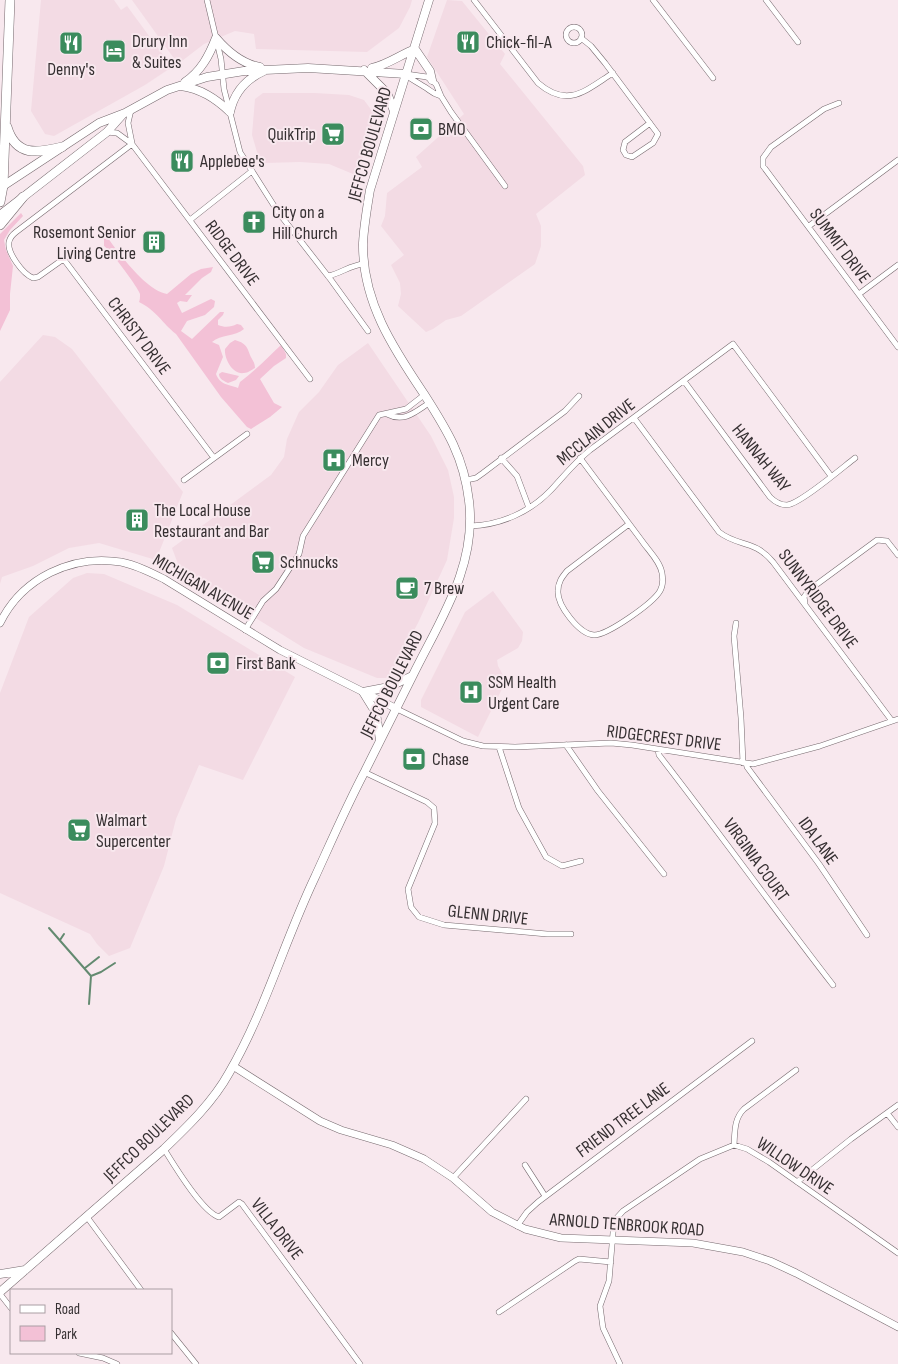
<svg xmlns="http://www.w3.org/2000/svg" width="898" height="1364" viewBox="0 0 898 1364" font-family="'Sofia Sans Condensed',sans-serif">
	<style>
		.built { fill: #f3dbe4 }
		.green { fill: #f3c1d6 }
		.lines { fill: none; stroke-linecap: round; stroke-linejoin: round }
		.stream { stroke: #638a70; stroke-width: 2 }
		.street-casing { stroke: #76696e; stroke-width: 6 }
		.secondary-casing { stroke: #76696e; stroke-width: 8 }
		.primary-casing { stroke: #76696e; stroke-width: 9 }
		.highway-casing { stroke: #76696e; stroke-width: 10 }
		.street { stroke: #fff; stroke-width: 5 }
		.secondary { stroke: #fff; stroke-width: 7 }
		.primary { stroke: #fff; stroke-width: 8 }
		.highway { stroke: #fff; stroke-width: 9 }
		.labels { text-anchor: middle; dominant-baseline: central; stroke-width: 4; stroke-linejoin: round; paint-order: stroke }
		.poi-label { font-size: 18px; fill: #363032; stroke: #f8e8ee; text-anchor: start }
		.street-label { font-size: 18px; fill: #363032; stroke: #f8e8ee }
	</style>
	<rect width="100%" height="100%" fill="#f8e8ee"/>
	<!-- built -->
	<path class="built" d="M41,0H114L121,10L127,6L172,67L145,85L54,136L45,134L31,111Z
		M132,0H412L410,7L399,28L367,52L256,49L254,34L235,31L204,44L178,64Z
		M447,0L462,1L505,54L500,64L583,166L585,175L536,214L541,226V246L535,264L461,316L446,320L433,329L426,332L398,306L401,294L400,283L391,265L404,255L381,226L385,216L387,193L422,167L416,157L464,114L427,57Z
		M263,93H315L349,95L364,100L375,115L359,171L353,174L329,164L300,162L265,163L257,152L252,135L255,99Z
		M43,335L55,337L72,349L183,492L156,560L99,543L69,548L33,566L2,577L0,584V382Z
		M368,343L431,436L448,470L454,497V518L447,560L418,623L388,678H377L304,648L181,572L172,548L271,475L284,457L287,439L299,412L319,392L338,365Z
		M87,573L104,574L177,605L295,677L243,780L199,765L176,819L164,866L130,948L109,956L97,944L90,934L0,893V693L29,617L73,578Z
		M493,591L523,632L522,641L518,648L497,660L498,666L503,675V687L478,737L421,707V700L465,612Z"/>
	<!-- green -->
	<path class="green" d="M21,213L23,216L10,230L4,240L6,250L13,266L10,294V310L0,331V234Z
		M98,228H101C114,247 144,290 167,294L191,274L201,269L213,267L211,272L202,278L185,295H192L187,302L180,301L177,303L182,313L211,299L215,301L214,307L205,315L187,321L181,331L192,339L220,312H224L223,315L218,320V325C225,328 231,327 237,324L241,325L244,329C235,337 221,334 212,342L219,345L223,357L216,374C220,385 228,384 238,388L240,382C255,371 268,357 281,345L286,354V358L274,366L260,379L274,403L282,407L270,417L251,429L247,427L221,397L176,334C162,323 157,311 139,302C140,300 140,297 140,294C138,287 110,250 104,246V239L97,231Z
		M235,340C245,343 247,346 250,355C252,360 255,362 255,368C251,370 248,373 244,373C232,375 224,358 225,349L230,343Z
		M222,372L239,376L236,380L228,383C224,381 219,379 219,374Z"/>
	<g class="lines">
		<!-- stream -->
		<path class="stream" d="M49,928L91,976L89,1004
			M60,940L64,934
			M85,968L99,957
			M91,976L101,972L115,963"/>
		<!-- street casing -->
		<g class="street-casing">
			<path id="street" d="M207,0L221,59L224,89L240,152L278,212L331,280L368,331
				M474,0L538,83C568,109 586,90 613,73
				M653,0L713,78
				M766,0L798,42
				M566 35a8 8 0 1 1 16 0a8 8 0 1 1-16 0Z
				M581,38L591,46L605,63L658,134L653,143L632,157L626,155L623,150L625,142L650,123
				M406,74L427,77L436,84L441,96L451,112L505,186
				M406,75C412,80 417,82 423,86C431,90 430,93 441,96
				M839,103L824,109L771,147L763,158V166L898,347
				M131,110L128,123L132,143
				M107,132L117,133L132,144L310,379
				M132,144L16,232C12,235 10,237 9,242C7,253 23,274 33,278L38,277L62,260L65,261L214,458
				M190,220L252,171
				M809,226L898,160
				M328,276C342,273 350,265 364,264
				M859,294L898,265
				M684,381L770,497C775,502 780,505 787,505C800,504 842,468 855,458
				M387,414C404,423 415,412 429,403
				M634,418L719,532C738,547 754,539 773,562L892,721
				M501,458L517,476L529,508
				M580,458C601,486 621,513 642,541C648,550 660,561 662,573C663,579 663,586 660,591C653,603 608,635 594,635C579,634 557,605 558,591C558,582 562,577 567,571L629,524
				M184,480L247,434
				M466,480L476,478L483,473L565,411L579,396
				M470,526C501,525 530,512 551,490C564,476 575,462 590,450L733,344L831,476
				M805,603L804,597L809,590L877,540L887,541L898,555
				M736,623L734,636L741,718L743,763
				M245,630L263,601L276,589L299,554L303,536L379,415L406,409L424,395
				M397,709L463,741L483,746L515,747L611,743L632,745L753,764L820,746L898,719
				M566,745L598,791L664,874
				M499,747L519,808L546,857L562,866L581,861
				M658,750L659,755C718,831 774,909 833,985
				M746,763L747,767L819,864L867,935
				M364,772L427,802L434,808L435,823L408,889L411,907L419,917L444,925L547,934H571
				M887,1113L898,1127
				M734,1145C735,1131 734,1119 744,1109L796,1070
				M164,1149C174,1165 202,1212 219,1217L239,1202L242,1204L360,1364
				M525,1165L545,1196
				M453,1178L526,1099
				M797,1182L851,1139L898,1105
				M87,1217L141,1290
				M517,1226L527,1212L538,1202L752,1041
				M0,1294L11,1308
				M499,1312L575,1261L579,1259L611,1262
				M171,1333L196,1364
				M79,1353L103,1358L117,1364
				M620,1364L603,1328L600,1306L609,1281L614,1221L623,1211L700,1159L734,1145L747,1149L769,1162L898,1253"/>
		</g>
		<!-- secondary casing -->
		<g class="secondary-casing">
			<path id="secondary" d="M0,623C22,578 72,554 121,562C136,565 150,572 164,579L280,650L397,709
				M233,1066L320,1121L341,1130L392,1145L424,1159L453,1178L492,1212L525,1229L561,1238L693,1243L743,1252L770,1261L796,1273L898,1327"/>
		</g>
		<!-- primary casing -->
		<g class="primary-casing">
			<path id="primary" d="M372,68C387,65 400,55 415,49L430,71L432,80
				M364,70L387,93L394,111
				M185,82C201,71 209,56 216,38C228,52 243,64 260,67
				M181,86C201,89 215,98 230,112
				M230,112C234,93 246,79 264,71
				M0,188L99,123L125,113L167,90L207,77L244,71L308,68L406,74
				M0,215L107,132L123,114
				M380,740L376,713L363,692L389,687L412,676
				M0,1274L25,1270
				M0,1292L164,1149C188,1126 213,1102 229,1073C265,1011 284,942 315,877C331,842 347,805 365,771C381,739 397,707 413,675C440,620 477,566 469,501C464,457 447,430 424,394C393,348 362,301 363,243C364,225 367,208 370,190L429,0"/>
		</g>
		<!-- highway casing -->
		<g class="highway-casing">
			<path id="highway" d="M7,127C16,157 37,153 62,147
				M0,202L3,186L10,0
				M0,225L23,197"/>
		</g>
		<!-- street -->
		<use href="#street" class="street"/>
		<!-- secondary -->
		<use href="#secondary" class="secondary"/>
		<!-- primary -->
		<use href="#primary" class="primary"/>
		<!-- highway -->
		<use href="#highway" class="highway"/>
	</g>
	<!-- icons -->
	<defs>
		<g id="restaurant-square" transform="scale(1.25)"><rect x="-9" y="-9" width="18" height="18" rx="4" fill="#3b8c5d" stroke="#f8e8ee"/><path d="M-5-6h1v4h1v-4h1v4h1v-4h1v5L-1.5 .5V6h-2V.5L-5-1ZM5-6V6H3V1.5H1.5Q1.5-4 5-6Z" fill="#fff"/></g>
		<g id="hotel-square" transform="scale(1.25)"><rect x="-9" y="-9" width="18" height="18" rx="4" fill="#3b8c5d" stroke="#f8e8ee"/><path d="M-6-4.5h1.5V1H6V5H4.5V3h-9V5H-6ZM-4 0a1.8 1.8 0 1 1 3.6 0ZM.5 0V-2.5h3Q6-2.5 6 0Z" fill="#fff"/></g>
		<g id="bank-square" transform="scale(1.25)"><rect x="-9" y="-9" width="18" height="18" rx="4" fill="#3b8c5d" stroke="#f8e8ee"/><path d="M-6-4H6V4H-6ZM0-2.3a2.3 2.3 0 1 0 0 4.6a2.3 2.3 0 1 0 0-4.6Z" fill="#fff"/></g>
		<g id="supermarket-square" transform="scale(1.25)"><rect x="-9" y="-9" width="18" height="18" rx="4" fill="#3b8c5d" stroke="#f8e8ee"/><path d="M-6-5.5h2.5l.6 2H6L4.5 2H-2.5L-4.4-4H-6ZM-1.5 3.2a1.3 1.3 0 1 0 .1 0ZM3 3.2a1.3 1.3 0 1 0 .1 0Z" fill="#fff"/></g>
		<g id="church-square" transform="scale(1.25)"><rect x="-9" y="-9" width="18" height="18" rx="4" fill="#3b8c5d" stroke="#f8e8ee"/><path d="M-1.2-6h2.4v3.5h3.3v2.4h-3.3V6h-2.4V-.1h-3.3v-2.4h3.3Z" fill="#fff"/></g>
		<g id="building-square" transform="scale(1.25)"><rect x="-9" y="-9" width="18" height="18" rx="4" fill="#3b8c5d" stroke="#f8e8ee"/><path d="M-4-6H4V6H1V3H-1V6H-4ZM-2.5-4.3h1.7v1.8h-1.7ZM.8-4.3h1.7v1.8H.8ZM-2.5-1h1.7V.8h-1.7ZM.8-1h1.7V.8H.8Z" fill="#fff"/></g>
		<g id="hospital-square" transform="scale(1.25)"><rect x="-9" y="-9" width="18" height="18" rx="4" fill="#3b8c5d" stroke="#f8e8ee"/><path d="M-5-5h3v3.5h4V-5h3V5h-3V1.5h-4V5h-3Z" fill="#fff"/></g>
		<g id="cafe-square" transform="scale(1.25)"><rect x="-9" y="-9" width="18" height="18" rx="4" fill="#3b8c5d" stroke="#f8e8ee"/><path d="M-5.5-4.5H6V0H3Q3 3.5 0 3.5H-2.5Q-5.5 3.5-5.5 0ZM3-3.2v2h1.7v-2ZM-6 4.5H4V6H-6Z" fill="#fff"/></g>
	</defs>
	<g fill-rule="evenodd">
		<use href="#restaurant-square" x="468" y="42"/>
		<use href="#restaurant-square" x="71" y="43"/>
		<use href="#hotel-square" x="114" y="51"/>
		<use href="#bank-square" x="421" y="129"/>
		<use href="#supermarket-square" x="333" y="134"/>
		<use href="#restaurant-square" x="182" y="161"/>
		<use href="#church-square" x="254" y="222"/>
		<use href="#building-square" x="154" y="242"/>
		<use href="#hospital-square" x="334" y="460"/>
		<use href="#building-square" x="137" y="520"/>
		<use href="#supermarket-square" x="263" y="562"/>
		<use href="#cafe-square" x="407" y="588"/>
		<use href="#bank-square" x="218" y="663"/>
		<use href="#hospital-square" x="471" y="692"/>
		<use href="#bank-square" x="414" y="759"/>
		<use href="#supermarket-square" x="79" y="830"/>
	</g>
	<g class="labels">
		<!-- poi labels -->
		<g class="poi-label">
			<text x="132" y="41">Drury Inn<tspan x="132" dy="21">&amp; Suites</tspan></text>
			<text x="486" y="42">Chick-fil-A</text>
			<text x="71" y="69" text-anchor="middle">Denny's</text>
			<text x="438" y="129">BMO</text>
			<text x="316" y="134" text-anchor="end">QuikTrip</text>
			<text x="200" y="161">Applebee's</text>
			<text x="272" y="212">City on a<tspan x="272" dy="21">Hill Church</tspan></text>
			<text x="136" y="232" text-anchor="end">Rosemont Senior<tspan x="136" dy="21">Living Centre</tspan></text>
			<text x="352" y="460">Mercy</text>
			<text x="154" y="510">The Local House<tspan x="154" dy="21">Restaurant and Bar</tspan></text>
			<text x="280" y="562">Schnucks</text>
			<text x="424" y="588">7 Brew</text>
			<text x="236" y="663">First Bank</text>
			<text x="488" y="682">SSM Health<tspan x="488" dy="21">Urgent Care</tspan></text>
			<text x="432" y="759">Chase</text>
			<text x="96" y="820">Walmart<tspan x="96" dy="21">Supercenter</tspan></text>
		</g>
		<!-- street labels -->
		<g class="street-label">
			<text transform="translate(370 144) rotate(-74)">JEFFCO BOULEVARD</text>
			<text transform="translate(840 246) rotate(53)">SUMMIT DRIVE</text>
			<text transform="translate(232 253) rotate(53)">RIDGE DRIVE</text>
			<text transform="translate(139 336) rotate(53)">CHRISTY DRIVE</text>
			<text transform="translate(596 432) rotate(-39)">MCCLAIN DRIVE</text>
			<text transform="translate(761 458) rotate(51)">HANNAH WAY</text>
			<text transform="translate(203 587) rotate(30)">MICHIGAN AVENUE</text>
			<text transform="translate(818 599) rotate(53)">SUNNYRIDGE DRIVE</text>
			<text transform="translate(392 684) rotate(-63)">JEFFCO BOULEVARD</text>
			<text transform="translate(664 738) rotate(7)">RIDGECREST DRIVE</text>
			<text transform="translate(818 841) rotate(54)">IDA LANE</text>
			<text transform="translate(756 860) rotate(54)">VIRGINIA COURT</text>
			<text transform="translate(488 915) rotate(6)">GLENN DRIVE</text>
			<text transform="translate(623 1120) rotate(-37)">FRIEND TREE LANE</text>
			<text transform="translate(149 1138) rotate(-44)">JEFFCO BOULEVARD</text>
			<text transform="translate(795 1166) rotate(34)">WILLOW DRIVE</text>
			<text transform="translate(627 1225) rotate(4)">ARNOLD TENBROOK ROAD</text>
			<text transform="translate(277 1229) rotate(52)">VILLA DRIVE</text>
		</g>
	</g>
	<!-- legend -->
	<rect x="10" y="1289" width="162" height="65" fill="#f8e8ee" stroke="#aa9ea3"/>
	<rect x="20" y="1305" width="25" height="8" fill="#ffffff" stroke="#aa9ea3"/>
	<text x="55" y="1314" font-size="15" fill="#363032">Road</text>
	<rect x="20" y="1326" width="25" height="15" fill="#f3c1d6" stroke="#aa9ea3"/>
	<text x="55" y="1339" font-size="15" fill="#363032">Park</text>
</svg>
